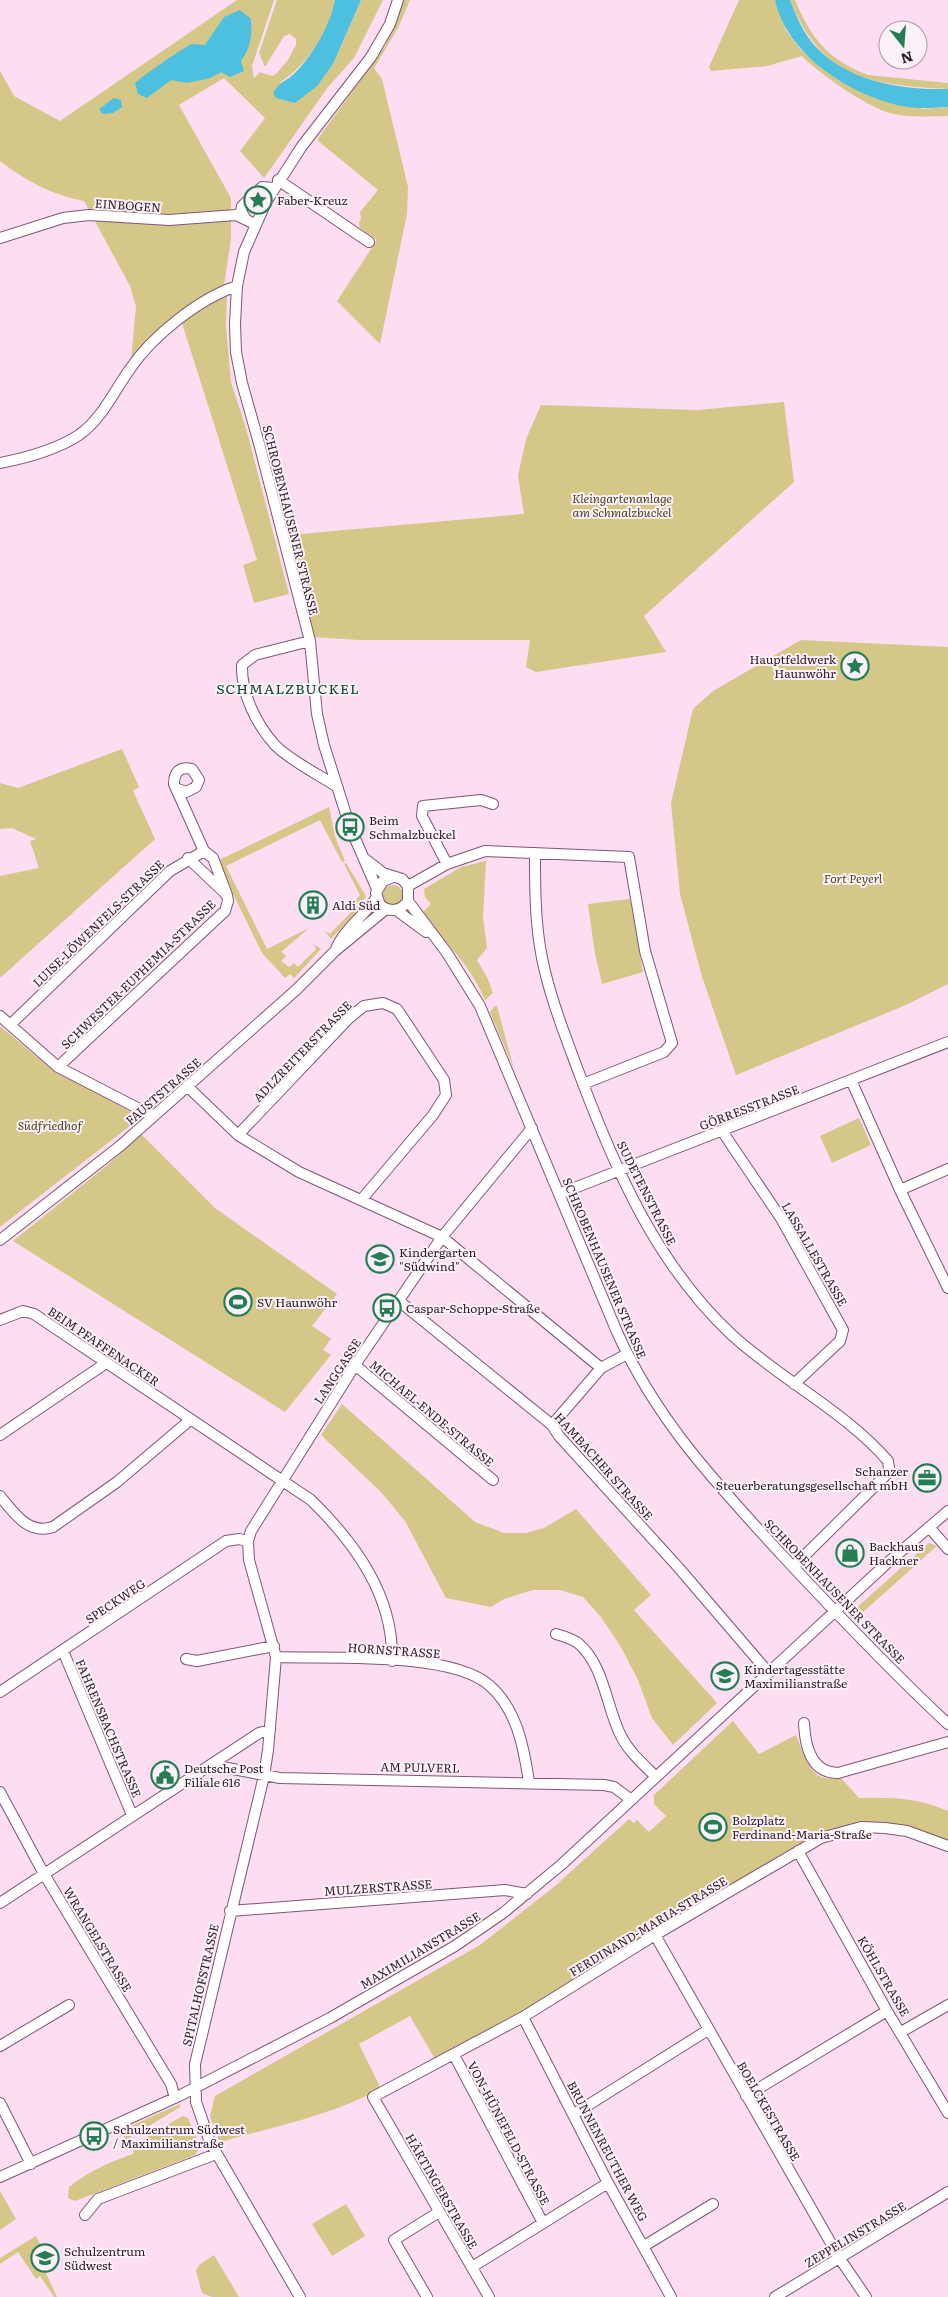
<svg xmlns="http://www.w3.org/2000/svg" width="948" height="2297" viewBox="0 0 948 2297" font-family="Literata,serif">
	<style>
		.green { fill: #d4c787 }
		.water { fill: #4cc0de }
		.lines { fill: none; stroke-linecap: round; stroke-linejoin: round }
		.minor-casing { stroke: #815574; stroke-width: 12 }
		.minor { stroke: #fff; stroke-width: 10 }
		.labels { text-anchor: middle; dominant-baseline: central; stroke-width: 4; stroke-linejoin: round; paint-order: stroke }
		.poi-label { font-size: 12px; fill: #2e1c28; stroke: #fcf1f8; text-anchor: start }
		.street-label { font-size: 12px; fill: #2e1c28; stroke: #fcf1f8 }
		.park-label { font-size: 12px; font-style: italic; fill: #4f4722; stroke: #fcf1f8 }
		.neighbourhood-label { font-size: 14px; letter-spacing: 1px; fill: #074a2d; stroke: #fcf1f8 }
	</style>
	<rect width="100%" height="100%" fill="#fcddf2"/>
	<!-- green -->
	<path class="green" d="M237,0H274L252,66L254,78L260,72L272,76L276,74L288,60L296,45V39L290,34L284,36L265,67L259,53L277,0H335C329,31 307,66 279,83L333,64L361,0H383L354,58L328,87L264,178L240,151L265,118L224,78L179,105L231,198V239L224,285L147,340L131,360L136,306L130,286L84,201C52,195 26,181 0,161V71L14,96L60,121Z
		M404,0H410L398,28L374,68L382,79L408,187L407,214L380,344L337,301L377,240L360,228L359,223L361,219L360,212L378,190L317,140L385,46Z
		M739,0H775L786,30L800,49L839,81L923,109L948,107V116C929,116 909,118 890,113C867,107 818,73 802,56L767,66L711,71L709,67Z
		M790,0H795C811,38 828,60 868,75L948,83V89C870,85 822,79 790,0Z
		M227,295L226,326L231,382L246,428L289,594L254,603L243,565L257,560L182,323L221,296Z
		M784,402L794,482L644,616L666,652L536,672L526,667L530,640H359L312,637L289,535L524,514L518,476L526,439L541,405L698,410Z
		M801,640L948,647V984L906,1005L736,1075L702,977L680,894L671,803L693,709L713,691Z
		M122,749L139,787L133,791L155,839L0,978V876L39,868L30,841L36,839L12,828L0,829V783L18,788Z
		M329,807L335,837L345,861L342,862L320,820L226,866L267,949L309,928L281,952L286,956L281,961L289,967L294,963L298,967L316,949L314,944L321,949L294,978L290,974L285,978L262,953L217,861Z
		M486,861L483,917L487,948L477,960L487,977L493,993L485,1000C470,964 446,943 421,914L431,904L425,897L424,889L461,867Z
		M346,863L366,896L355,913L331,939L325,931L330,934L358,905L355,901L360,895L344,864Z
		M383 895a10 10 0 1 1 20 0a10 10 0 1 1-20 0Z
		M630,899L643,972L602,984L595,954L588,904Z
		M495,1006H497L514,1069L490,1012Z
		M0,1026L50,1068L130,1111L136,1121L0,1227Z
		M859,1118L871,1145L832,1163L820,1136Z
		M141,1134L215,1208L337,1294L312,1326L331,1339L323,1350L331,1355L285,1412L13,1241L111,1162Z
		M342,1404L475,1522L504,1533H526L544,1528L576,1509L651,1595L634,1610L717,1703L673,1745L652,1718L638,1680L621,1647L601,1617L583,1597L560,1590H533L504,1599L491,1607L446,1598L405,1521L380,1491L321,1435Z
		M929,1543L937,1546L854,1620V1610Z
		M733,1721L759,1754L796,1735C801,1747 808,1771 821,1777C827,1779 835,1778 841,1778L859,1798C891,1797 919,1798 948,1811V1842C907,1826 887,1818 842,1827C809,1833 762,1867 732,1885C632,1942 537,2007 435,2059L410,2016L359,2044L381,2089C331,2115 274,2127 220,2142L210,2117L215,2096L480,1945L555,1886L629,1819L634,1823L637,1820L649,1832L666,1816L654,1804V1795Z
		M180,2104V2107L126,2140L123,2134L133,2125Z
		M183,2116L188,2118L200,2147L195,2155L75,2201L68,2198L69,2187C89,2171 110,2162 133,2154L135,2145L157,2130Z
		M0,2191L16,2219L0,2230Z
		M346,2204L365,2236L332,2256L312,2224Z
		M36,2236L41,2246L35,2249L57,2297H54L40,2276L36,2279L18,2252L0,2264V2258Z
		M214,2255L239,2297H212L202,2293L196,2271L199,2265Z"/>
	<!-- water -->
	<path class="water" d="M335,0H361L333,64L317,86L295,103L276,98L273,93C280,81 287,81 296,72C314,53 330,25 335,0Z
		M775,0H790C796,16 804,34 816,47C849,82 902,90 948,89V107C932,108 917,109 902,106C850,95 787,55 775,0Z
		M240,10L251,19C252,36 251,47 241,61L244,71L230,77L221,72L210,78L197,81L187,83L171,80L147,98L138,94L135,83C141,77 187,45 192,44C196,44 201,45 205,45L224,17Z
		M114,98L121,100L122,107L113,113L103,114L99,109Z"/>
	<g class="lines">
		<!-- minor casing -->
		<g class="minor-casing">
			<path id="minor" d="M278,180L369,242
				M245,218L241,211L242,206L262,187L273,188
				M0,238L63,218L89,215L169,220L236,215L255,224
				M0,463C26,458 56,450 79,435C102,419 114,391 130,369C152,336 200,298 237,286
				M310,641L255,655L242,665C241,693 256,724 275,745C288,759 319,775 336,786
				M535,853C535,888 535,923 542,958C550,998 565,1035 579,1073C615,1169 656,1264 732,1335C780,1379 847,1413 888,1461L889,1468L887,1474L793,1567
				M188,858L227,895
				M365,859L383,873L402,879L408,886V901C401,911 390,913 380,905L376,893L383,881L393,877
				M447,864L422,816L423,806L481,800L493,804
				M408,886L447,864L485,851L629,857L645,951L672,1043L664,1052L583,1084
				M377,889L350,827L324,745L317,714L310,641L260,447L242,383L236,352L235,324L237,286L244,252L266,202L302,146L371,57L390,24L398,0
				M408,901L447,953L480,1006L617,1332C657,1421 716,1483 781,1554C835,1612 890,1670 948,1724
				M396,910L426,932
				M336,949C344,929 365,915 377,897
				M0,1016L58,1067L153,1116
				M10,1025L170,871L204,851L174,784C174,772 180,766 192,769L199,780L196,787L186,792L178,789
				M58,1067L225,911L228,901L227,895L213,858L204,851
				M851,1080L900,1190L948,1288
				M187,1086L238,1135L299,1172L442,1237L601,1368
				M722,1131L782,1220L843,1330L840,1341L794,1384
				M238,1135L349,1018L364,1006L383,1003L397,1009L444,1080L446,1095L433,1115L362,1199
				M900,1190L948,1169
				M559,1194L948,1042
				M0,1240L120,1146L296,990L335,951L386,909
				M399,1301L552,1425L559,1436L678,1567L768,1672
				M0,1320L23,1311L34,1314L311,1500C355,1543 394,1596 392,1661
				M355,1365L493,1480
				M552,1425L601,1368L627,1354
				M0,1435L106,1363
				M0,1496C14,1513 28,1535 53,1527L117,1482L190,1420
				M929,1527L948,1549
				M556,1634C563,1636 572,1639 578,1643C604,1665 606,1705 620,1734C628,1751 642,1763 655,1776
				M63,1651L132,1815
				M276,1657C328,1659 450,1651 489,1685C517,1709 524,1748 529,1782
				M186,1659L197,1661L274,1646
				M0,1692L226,1541L239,1539L248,1541
				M804,1723C805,1746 811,1773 838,1773L948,1742
				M206,1768L222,1767L280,1778L604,1785L614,1787L630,1799
				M0,1792L44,1874L171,2084L175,2098
				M798,1851L887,2011L948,2113
				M0,1903L259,1733L270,1730
				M230,1911L505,1890L527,1894
				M655,1935L840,2259L866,2297
				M523,2017L608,2183L671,2297
				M901,2032L948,2005
				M0,2046L69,2005
				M454,2055L543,2223
				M746,2096L887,2011
				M0,2103L31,2164
				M574,2114L708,2030
				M0,2177L179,2096L330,2018L455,1946L503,1913L561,1865L885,1565L948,1511
				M85,2215L98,2199L216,2154
				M644,2246L713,2204
				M472,2267L608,2183
				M300,2297L210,2142L196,2102L195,2064L264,1776L268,1750L276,1657L249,1560L248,1541L251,1531L355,1365L442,1237L532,1128
				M427,2297L394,2240L439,2212
				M489,2297L373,2097L523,2017L655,1935L821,1838L861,1827L885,1828L907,1831L948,1846
				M775,2297L948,2192"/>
		</g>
		<!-- minor -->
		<use href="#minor" class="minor"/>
	</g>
	<!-- icons -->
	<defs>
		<g id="sight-ring" transform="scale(1.4375)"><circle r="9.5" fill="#fcf1f8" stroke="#247e53" stroke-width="1.5"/><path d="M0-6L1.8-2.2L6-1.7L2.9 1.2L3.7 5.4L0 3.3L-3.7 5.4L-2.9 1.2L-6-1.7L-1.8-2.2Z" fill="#247e53"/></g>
		<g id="bus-ring" transform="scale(1.4375)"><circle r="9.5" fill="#fcf1f8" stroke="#247e53" stroke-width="1.5"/><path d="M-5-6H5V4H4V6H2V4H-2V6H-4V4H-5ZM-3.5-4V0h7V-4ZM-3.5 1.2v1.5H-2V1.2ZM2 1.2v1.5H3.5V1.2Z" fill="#247e53"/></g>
		<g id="building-ring" transform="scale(1.4375)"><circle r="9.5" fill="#fcf1f8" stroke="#247e53" stroke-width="1.5"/><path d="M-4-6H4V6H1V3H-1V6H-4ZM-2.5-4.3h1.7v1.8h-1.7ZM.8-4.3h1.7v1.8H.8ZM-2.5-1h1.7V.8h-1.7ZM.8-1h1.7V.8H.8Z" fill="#247e53"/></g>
		<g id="school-ring" transform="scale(1.4375)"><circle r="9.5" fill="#fcf1f8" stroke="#247e53" stroke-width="1.5"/><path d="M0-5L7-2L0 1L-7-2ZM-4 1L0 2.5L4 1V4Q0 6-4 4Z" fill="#247e53"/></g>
		<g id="stadium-ring" transform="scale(1.4375)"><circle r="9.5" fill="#fcf1f8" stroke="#247e53" stroke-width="1.5"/><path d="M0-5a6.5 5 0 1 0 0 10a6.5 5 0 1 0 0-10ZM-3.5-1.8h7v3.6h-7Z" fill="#247e53"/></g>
		<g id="office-ring" transform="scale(1.4375)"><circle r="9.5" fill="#fcf1f8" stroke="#247e53" stroke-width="1.5"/><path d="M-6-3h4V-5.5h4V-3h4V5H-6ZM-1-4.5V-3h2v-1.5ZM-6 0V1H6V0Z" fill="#247e53"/></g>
		<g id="shop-ring" transform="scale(1.4375)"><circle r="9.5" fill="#fcf1f8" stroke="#247e53" stroke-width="1.5"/><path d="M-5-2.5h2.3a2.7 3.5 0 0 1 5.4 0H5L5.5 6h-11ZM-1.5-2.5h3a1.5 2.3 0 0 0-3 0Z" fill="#247e53"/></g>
		<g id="civic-ring" transform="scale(1.4375)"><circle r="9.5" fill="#fcf1f8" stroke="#247e53" stroke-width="1.5"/><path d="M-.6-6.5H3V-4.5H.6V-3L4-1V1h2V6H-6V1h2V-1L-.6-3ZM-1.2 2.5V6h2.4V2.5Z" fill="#247e53"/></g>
	</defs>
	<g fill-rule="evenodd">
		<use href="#sight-ring" x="258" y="200"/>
		<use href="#sight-ring" x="855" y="666"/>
		<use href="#bus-ring" x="350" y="827"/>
		<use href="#building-ring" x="313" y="905"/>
		<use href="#school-ring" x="380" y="1259"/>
		<use href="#stadium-ring" x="238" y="1302"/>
		<use href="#bus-ring" x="387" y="1308"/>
		<use href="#office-ring" x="927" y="1478"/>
		<use href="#shop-ring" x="850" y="1553"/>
		<use href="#school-ring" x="725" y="1676"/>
		<use href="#civic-ring" x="165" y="1775"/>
		<use href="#stadium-ring" x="713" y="1827"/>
		<use href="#bus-ring" x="94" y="2136"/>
		<use href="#school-ring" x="45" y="2258"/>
	</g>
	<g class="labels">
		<!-- poi labels -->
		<g class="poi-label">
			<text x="277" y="200">Faber-Kreuz</text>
			<text x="836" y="659" text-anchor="end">Hauptfeldwerk<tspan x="836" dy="14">Haunwöhr</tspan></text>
			<text x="369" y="820">Beim<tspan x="369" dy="14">Schmalzbuckel</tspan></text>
			<text x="332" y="905">Aldi Süd</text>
			<text x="399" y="1252">Kindergarten<tspan x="399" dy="14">"Südwind"</tspan></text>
			<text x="257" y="1302">SV Haunwöhr</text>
			<text x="406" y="1308">Caspar-Schoppe-Straße</text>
			<text x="908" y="1471" text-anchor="end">Schanzer<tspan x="908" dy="14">Steuerberatungsgesellschaft mbH</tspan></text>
			<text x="869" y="1546">Backhaus<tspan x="869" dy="14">Hackner</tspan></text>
			<text x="744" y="1669">Kindertagesstätte<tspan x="744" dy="14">Maximilianstraße</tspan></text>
			<text x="184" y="1768">Deutsche Post<tspan x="184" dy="14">Filiale 616</tspan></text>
			<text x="732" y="1820">Bolzplatz<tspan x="732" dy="14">Ferdinand-Maria-Straße</tspan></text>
			<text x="113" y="2129">Schulzentrum Südwest<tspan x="113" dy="14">/ Maximilianstraße</tspan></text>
			<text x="64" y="2251">Schulzentrum<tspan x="64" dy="14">Südwest</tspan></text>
		</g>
		<!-- street labels -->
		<g class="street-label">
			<text transform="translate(128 205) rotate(4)">EINBOGEN</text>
			<text transform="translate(291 520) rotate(76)">SCHROBENHAUSENER STRASSE</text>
			<text transform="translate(98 923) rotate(-44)">LUISE-LÖWENFELS-STRASSE</text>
			<text transform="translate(138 974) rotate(-44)">SCHWESTER-EUPHEMIA-STRASSE</text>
			<text transform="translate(302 1051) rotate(-46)">ADLZREITERSTRASSE</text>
			<text transform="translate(163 1091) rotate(-41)">FAUSTSTRASSE</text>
			<text transform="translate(749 1107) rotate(-21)">GÖRRESSTRASSE</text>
			<text transform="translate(647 1193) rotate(63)">SUDETENSTRASSE</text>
			<text transform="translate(815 1254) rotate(60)">LASSALLESTRASSE</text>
			<text transform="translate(605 1268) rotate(67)">SCHROBENHAUSENER STRASSE</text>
			<text transform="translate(104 1346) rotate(34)">BEIM PFAFFENACKER</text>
			<text transform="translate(337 1371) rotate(-57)">LANGGASSE</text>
			<text transform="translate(432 1413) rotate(40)">MICHAEL-ENDE-STRASSE</text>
			<text transform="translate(604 1466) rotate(48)">HAMBACHER STRASSE</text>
			<text transform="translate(835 1591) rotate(46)">SCHROBENHAUSENER STRASSE</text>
			<text transform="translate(115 1601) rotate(-34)">SPECKWEG</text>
			<text transform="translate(394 1650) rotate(4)">HORNSTRASSE</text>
			<text transform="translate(109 1728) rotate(67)">FAHRENSBACHSTRASSE</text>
			<text transform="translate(420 1767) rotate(1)">AM PULVERL</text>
			<text transform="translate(378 1887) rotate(-4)">MULZERSTRASSE</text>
			<text transform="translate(648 1926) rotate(-31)">FERDINAND-MARIA-STRASSE</text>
			<text transform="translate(98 1939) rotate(59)">WRANGELSTRASSE</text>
			<text transform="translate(420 1950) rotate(-31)">MAXIMILIANSTRASSE</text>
			<text transform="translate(884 1976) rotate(60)">KÖHLSTRASSE</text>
			<text transform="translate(200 1985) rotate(-77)">SPITALHOFSTRASSE</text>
			<text transform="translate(769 2111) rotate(60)">BOELCKESTRASSE</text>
			<text transform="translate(509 2133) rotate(62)">VON-HÜNEFELD-STRASSE</text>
			<text transform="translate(608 2151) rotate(62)">BRUNNENREUTHER WEG</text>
			<text transform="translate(442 2191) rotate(60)">HÄRTINGERSTRASSE</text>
			<text transform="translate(855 2234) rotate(-31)">ZEPPELINSTRASSE</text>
		</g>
		<!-- park labels -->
		<g class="park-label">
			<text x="622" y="498">Kleingartenanlage<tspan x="622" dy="14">am Schmalzbuckel</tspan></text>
			<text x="853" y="878">Fort Peyerl</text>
			<text x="50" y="1125">Südfriedhof</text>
		</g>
		<!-- neighbourhood labels -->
		<g class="neighbourhood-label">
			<text x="288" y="688">SCHMALZBUCKEL</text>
		</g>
	</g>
	<!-- north arrow -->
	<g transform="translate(903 45) rotate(163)"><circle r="24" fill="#fcf1f8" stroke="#aa9ca5"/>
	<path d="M0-4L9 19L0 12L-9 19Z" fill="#247e53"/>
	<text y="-8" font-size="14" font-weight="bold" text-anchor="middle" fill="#2e1c28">N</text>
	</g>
</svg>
